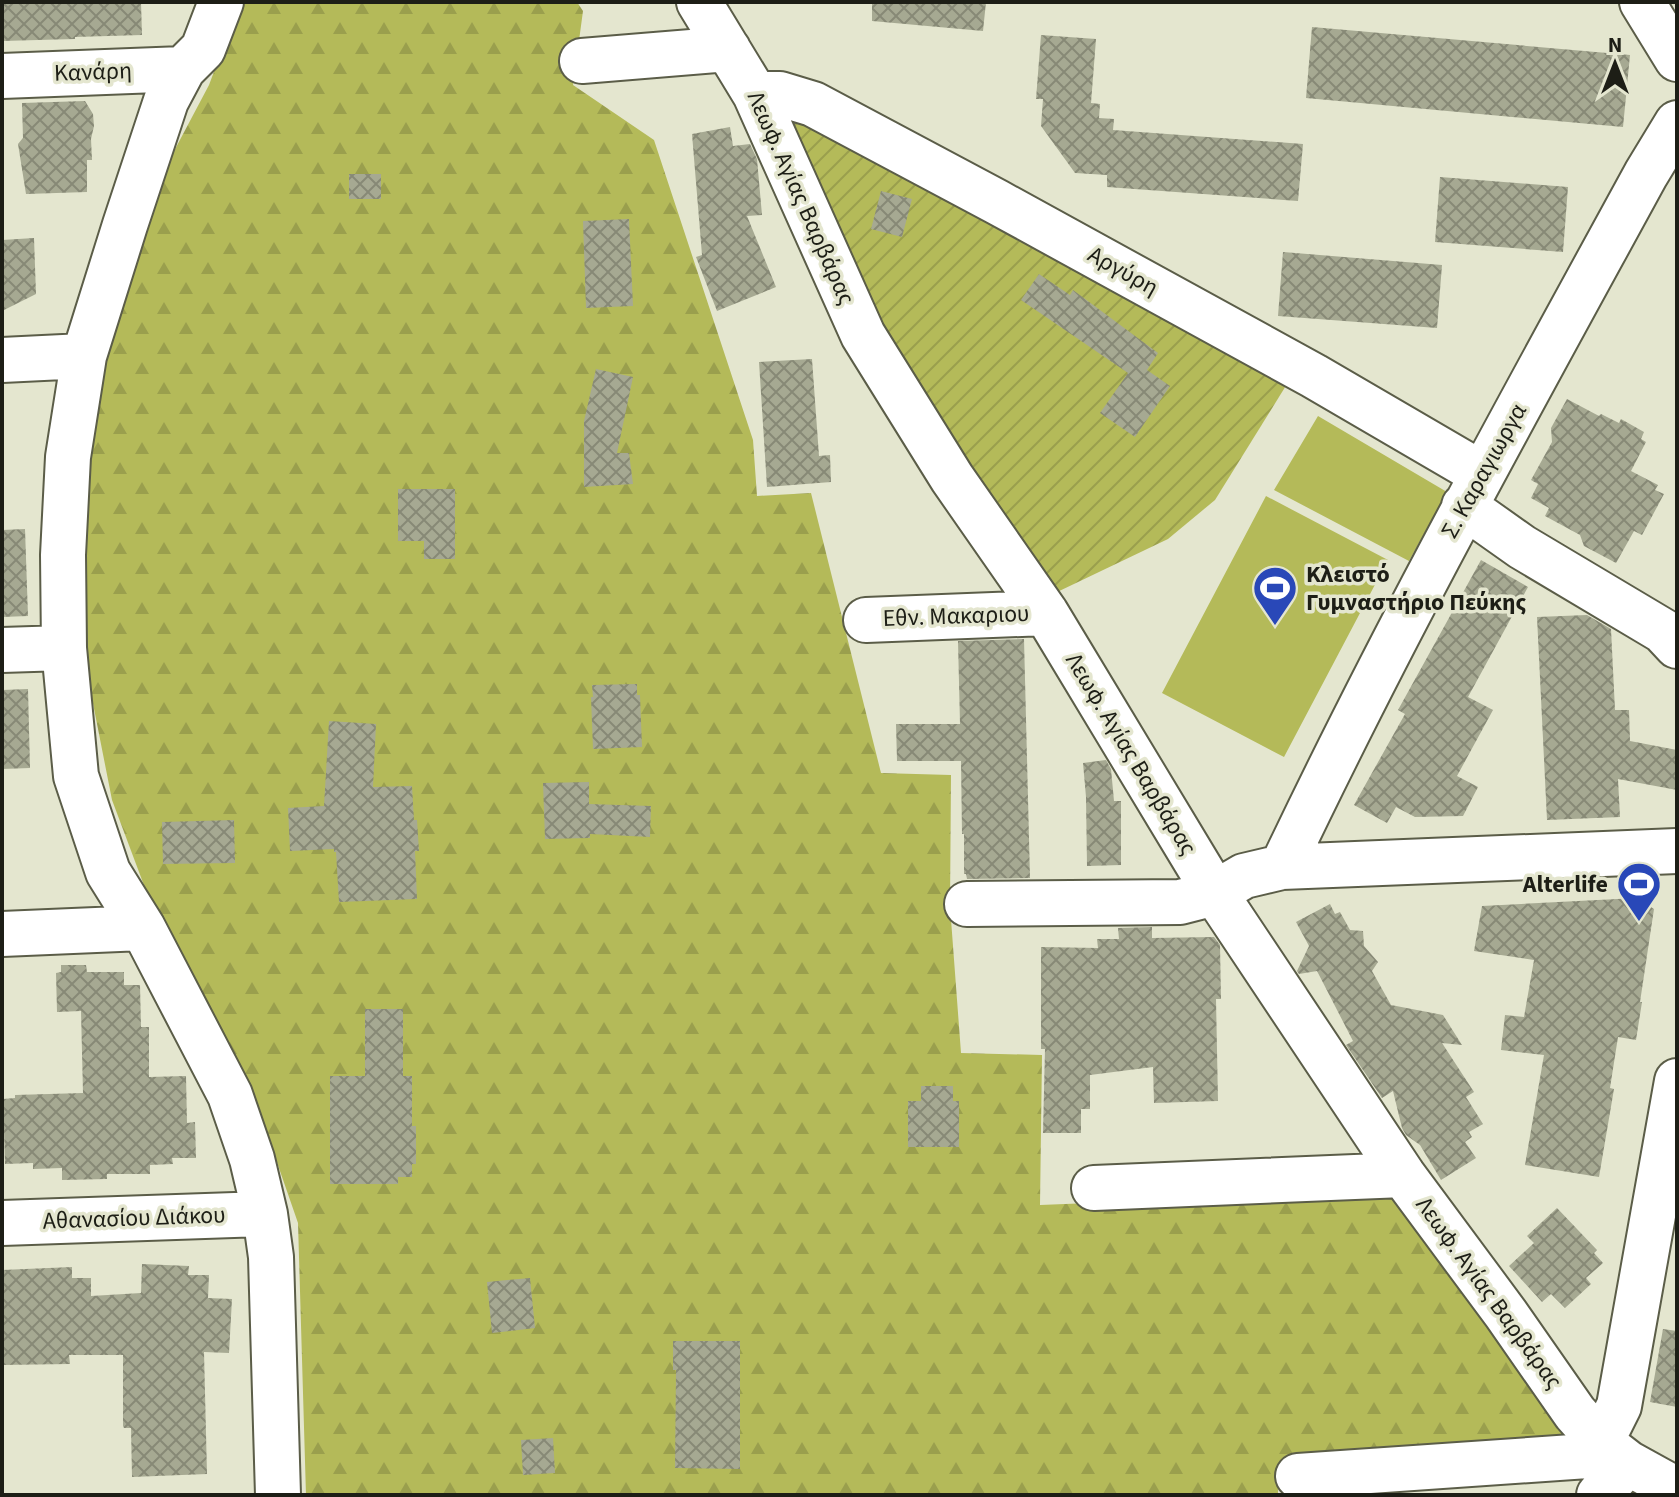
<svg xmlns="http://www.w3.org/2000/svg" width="1679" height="1497" viewBox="0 0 1679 1497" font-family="'Source Sans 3',sans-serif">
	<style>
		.forest { fill: url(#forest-firs) }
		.garden { fill: url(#garden-furrows) }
		.pitch { fill: #b4ba59 }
		.building { fill: url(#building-cross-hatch) }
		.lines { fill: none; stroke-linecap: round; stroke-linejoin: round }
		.minor-casing { stroke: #5b5d48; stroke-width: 48 }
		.minor { stroke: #fff; stroke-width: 44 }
		.labels { text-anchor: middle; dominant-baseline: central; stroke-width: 7; stroke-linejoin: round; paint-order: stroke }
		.street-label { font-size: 24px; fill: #1d1e16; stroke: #e4e6cf }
		.poi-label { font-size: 24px; font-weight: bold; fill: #1d1e16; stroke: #e4e6cf; text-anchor: start }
	</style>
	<defs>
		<pattern id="forest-firs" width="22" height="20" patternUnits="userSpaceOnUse" patternTransform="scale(2)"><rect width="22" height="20" fill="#b4ba59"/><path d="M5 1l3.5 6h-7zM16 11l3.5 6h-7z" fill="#9a9f4d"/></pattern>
		<pattern id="garden-furrows" width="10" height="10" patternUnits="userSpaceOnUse" patternTransform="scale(2)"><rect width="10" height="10" fill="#b4ba59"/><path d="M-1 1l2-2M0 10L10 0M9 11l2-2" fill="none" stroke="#9a9f4d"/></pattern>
		<pattern id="building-cross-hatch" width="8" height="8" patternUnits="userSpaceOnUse" patternTransform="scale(2)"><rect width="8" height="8" fill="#a6a992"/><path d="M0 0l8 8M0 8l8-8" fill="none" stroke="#878976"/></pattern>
	</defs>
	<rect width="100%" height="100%" fill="#e4e6cf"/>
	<!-- forest -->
	<path class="forest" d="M240,2H577L583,11L573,85L654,140L753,440L757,496L811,493L881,773L951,775L950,906L961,1053L1042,1055L1040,1205L1392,1191L1580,1445L1278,1463V1495H306L298,1223L253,1093L154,912L112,800L86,668V534L93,379L146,204L209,85Z"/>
	<!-- garden -->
	<path class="garden" d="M816,118L1287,384L1215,500L1168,539L1053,594L872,331L790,129L797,120Z"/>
	<!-- pitch -->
	<path class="pitch" d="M1318,416L1447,492L1409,561L1274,490Z
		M1266,496L1388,560L1284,757L1162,693Z"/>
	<!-- building -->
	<path class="building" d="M2,2H141L142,35L75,37V39L2,41Z
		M872,2H986L983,31L872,21Z
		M1312,27L1630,55L1623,127L1306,98Z
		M1041,35L1096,39L1091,103L1100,104L1099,118L1114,119L1113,130L1303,144L1298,201L1107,187V175L1075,173L1041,126L1043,99H1036Z
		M85,101L93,114L94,126L91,139L92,160H87V192L26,194L18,144L23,138L22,103Z
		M730,127L733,146L750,144L757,159L762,215L747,216L776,287L717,311L696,257L702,255L692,134Z
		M349,174H381V199H349Z
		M1440,177L1568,187L1563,252L1435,242Z
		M881,191L912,199L902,237L871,229Z
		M629,219L633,306L586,308L583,221Z
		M34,238L36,294L2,311V240Z
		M1283,252L1442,265L1437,328L1278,316Z
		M1039,274L1070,295L1073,290L1158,353L1147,370L1170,386L1135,437L1100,413L1128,373L1021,300Z
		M812,359L819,456L830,455L831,482L767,487L759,362Z
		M596,369L633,377L617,453H629L633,484L584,487V421Z
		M1567,399L1599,416L1601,414L1619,423L1621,419L1644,432L1641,439L1646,442L1631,471L1658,485L1655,490L1664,494L1642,535L1634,531L1616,563L1584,546L1580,535L1545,516L1549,508L1531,498L1538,484L1531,480L1552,442L1551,428Z
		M398,489H455V559H424V541H398Z
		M25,529L28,616L2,617V530Z
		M1481,560L1528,587L1468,697L1493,710L1457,776L1478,787L1463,816L1415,817L1396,807L1387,823L1354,805L1405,714L1398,710Z
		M1587,615L1611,629L1615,710H1629L1630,741L1677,750V790L1618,779L1620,817L1547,820L1537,617Z
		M1024,639L1030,878L967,879L966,874H964V834H962L961,761H897L896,724H960L958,641Z
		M637,684V695H640L642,747L593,749L591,697H593L592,685Z
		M28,689L30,768L2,769V690Z
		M329,721L376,724L373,787L412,786L414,820H417L419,851H415L417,899L339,902L336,852H334V849L290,851L288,808L324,806Z
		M1106,760L1111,769L1114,801H1121V865L1087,866L1086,797L1083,763Z
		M589,782V804L651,806L650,837L590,834V838L545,839L543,783Z
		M234,820L235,863L163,864L162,822Z
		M1637,898L1654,909L1640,1002H1642L1636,1040L1618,1037L1610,1088L1614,1089L1599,1177L1525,1165L1544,1055L1501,1050L1505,1015L1524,1017L1534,960L1474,951L1482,906Z
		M1330,904L1335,914L1340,912L1350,930L1363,931L1364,946L1378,962L1372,971L1391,1005L1443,1015L1462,1045L1442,1043L1474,1092L1466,1097L1483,1124L1469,1132L1472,1137L1465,1142L1476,1158L1441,1180L1420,1145L1406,1135L1402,1128L1393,1091L1382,1098L1346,1045L1353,1041L1317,971L1299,974L1297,971L1309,946L1296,922Z
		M1152,927V938L1214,937L1220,945L1221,999H1216L1218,1101L1154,1103L1153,1067L1090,1075V1109H1081V1133H1043L1045,1049H1041V947L1098,948L1097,939H1119L1118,928Z
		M61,965H86L87,972H124V985H140L141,1027H149V1077L186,1076L187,1123L195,1122L196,1158H172L173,1164L150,1165V1174H107V1179L62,1180V1168L33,1169V1163L5,1164L3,1099L15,1098V1095L83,1093L81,1011L57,1012L56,973L61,972Z
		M365,1009H403V1076H412V1126H416V1164H412V1177H398V1184H330V1076H365Z
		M921,1086H953V1101H959V1147H908V1101H921Z
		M1557,1208L1597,1250L1594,1253L1603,1263L1586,1278L1591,1284L1565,1308L1551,1294L1542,1302L1509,1266L1534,1243L1527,1236Z
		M142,1264L189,1266L188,1275H209L208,1298L232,1299L229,1353L204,1352L207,1474L132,1477L131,1428H124L123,1426V1355H69L70,1364L2,1365V1270L72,1267V1278H91V1296L141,1293Z
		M530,1278L535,1328L492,1333L487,1282Z
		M1663,1329L1677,1331V1407L1650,1402Z
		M673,1341H740V1469L675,1468L676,1370H673Z
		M553,1438L555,1473L523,1475L521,1440Z"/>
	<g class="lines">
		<!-- minor casing -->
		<g class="minor-casing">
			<path id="minor" d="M221,2L203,49L183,69L166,101L125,225L84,356L68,457L63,555L64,648L76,776L108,872L143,928L230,1095L252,1159L265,1214L271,1257L278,1495
				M699,2L755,94L863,335L952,478L1046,613L1215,893L1403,1175L1506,1314L1575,1413L1601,1442L1628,1463L1677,1490
				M1642,2L1677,59
				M582,61L728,49
				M2,76L183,69
				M755,94H780L813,104L997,202L1314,376L1482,474
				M2,360L84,356
				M1464,506L1522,547L1663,631L1677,646
				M866,620L1046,613
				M2,650L64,648
				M1282,867C1394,631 1521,403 1646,174L1677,123
				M967,904L1180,902L1215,893L1244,876L1282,867L1677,851
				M2,934L143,928
				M1094,1188L1403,1175
				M2,1223L265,1214
				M1601,1442L1619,1406L1677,1081
				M1298,1476L1616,1454
				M1599,1495L1628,1463"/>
		</g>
		<!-- minor -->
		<use href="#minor" class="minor"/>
	</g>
	<!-- icons -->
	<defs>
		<g id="stadium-pin" transform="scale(2.3)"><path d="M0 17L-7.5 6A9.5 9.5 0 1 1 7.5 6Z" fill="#2948b8" stroke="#e4e6cf"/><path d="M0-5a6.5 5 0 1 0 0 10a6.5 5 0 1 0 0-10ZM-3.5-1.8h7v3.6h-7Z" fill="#fff"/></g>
	</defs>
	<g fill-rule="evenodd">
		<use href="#stadium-pin" x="1275" y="588"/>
		<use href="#stadium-pin" x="1639" y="884"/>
	</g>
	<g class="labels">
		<!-- street labels -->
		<g class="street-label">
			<text transform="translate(93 72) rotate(-2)">Κανάρη</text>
			<text transform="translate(801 198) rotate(66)">Λεωφ. Αγίας Βαρβάρας</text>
			<text transform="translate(1123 271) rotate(29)">Αργύρη</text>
			<text transform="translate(1484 471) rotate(-61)">Σ. Καραγιωργα</text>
			<text transform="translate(956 616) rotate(-2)">Εθν. Μακαριου</text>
			<text transform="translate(1131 754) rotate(59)">Λεωφ. Αγίας Βαρβάρας</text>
			<text transform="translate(134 1218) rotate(-2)">Αθανασίου Διάκου</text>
			<text transform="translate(1489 1293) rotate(54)">Λεωφ. Αγίας Βαρβάρας</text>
		</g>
		<!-- poi labels -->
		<g class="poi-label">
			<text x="1306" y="574">Κλειστό<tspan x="1306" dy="28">Γυμναστήριο Πεύκης</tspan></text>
			<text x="1608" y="884" text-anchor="end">Alterlife</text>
		</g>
	</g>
	<!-- border -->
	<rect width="1679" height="1497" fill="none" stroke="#1d1e16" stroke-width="8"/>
	<!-- north arrow -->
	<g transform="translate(1615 64)" stroke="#e4e6cf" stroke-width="6" paint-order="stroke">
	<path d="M0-6L14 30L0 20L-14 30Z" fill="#1d1e16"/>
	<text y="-12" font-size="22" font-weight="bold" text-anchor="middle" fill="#1d1e16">N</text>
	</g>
</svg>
